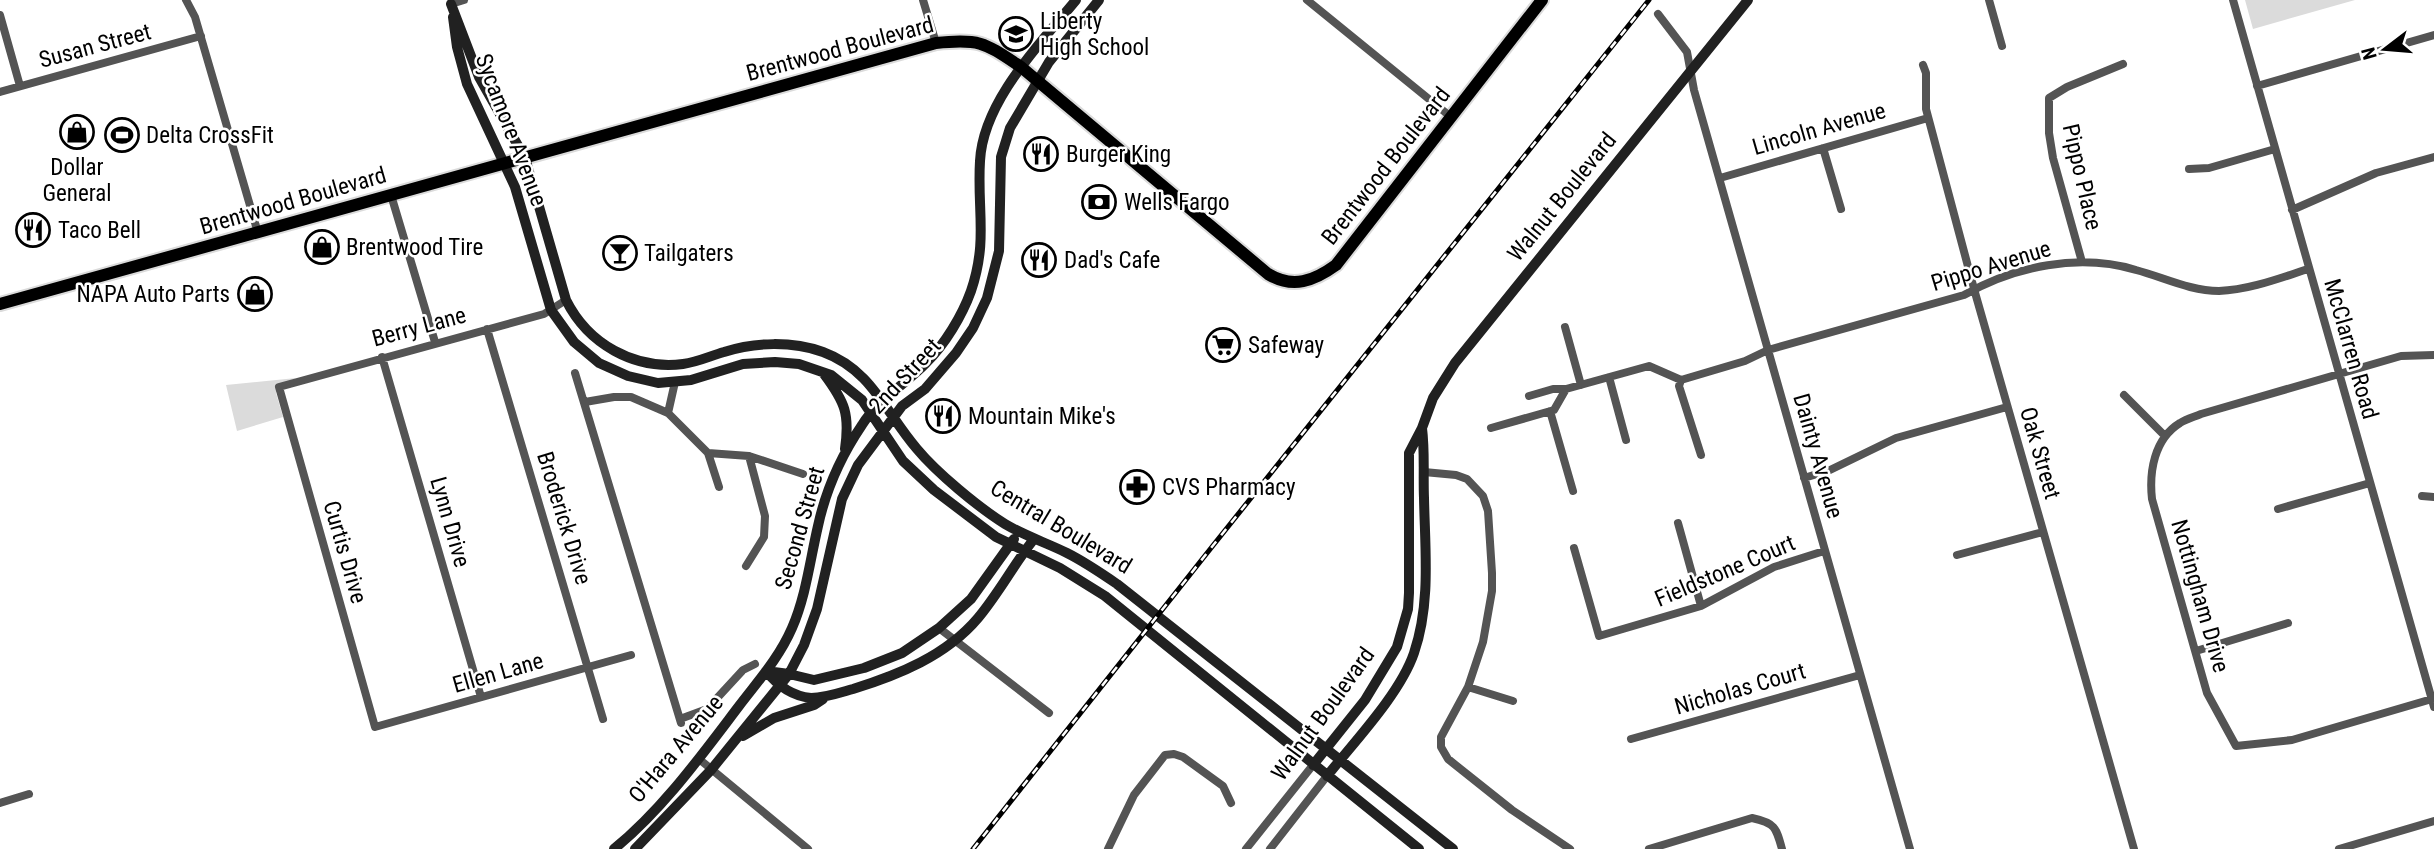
<svg xmlns="http://www.w3.org/2000/svg" width="2434" height="849" viewBox="0 0 2434 849" font-family="'Roboto Condensed',sans-serif">
	<style>
		.green { fill: #dbdbdb }
		.lines { fill: none; stroke-linecap: round; stroke-linejoin: round }
		.primary-casing { stroke: #dbdbdb; stroke-width: 16 }
		.street { stroke: #545454; stroke-width: 8 }
		.secondary { stroke: #212121; stroke-width: 10 }
		.primary { stroke: #000; stroke-width: 12 }
		.rail-casing { stroke: #000; stroke-width: 5 }
		.rail { stroke: #fff; stroke-width: 2.5; stroke-dasharray: 8; stroke-linecap: butt }
		.labels { text-anchor: middle; dominant-baseline: central; stroke-width: 5; stroke-linejoin: round; paint-order: stroke }
		.poi-label { font-size: 23px; fill: #000; stroke: #fff; text-anchor: start }
		.street-label { font-size: 23px; fill: #000; stroke: #fff }
	</style>
	<rect width="100%" height="100%" fill="#fff"/>
	<!-- green -->
	<path class="green" d="M2245,0H2355L2253,29Z
		M296,378L277,386L276,393L283,417L237,431L226,385Z"/>
	<g class="lines">
		<!-- primary casing -->
		<g class="primary-casing">
			<path id="primary" d="M0,304L936,43C980,38 985,43 1021,67L1268,274C1293,289 1314,281 1336,265L1542,0"/>
		</g>
		<!-- street -->
		<path class="street" d="M186,0L195,17L258,233
			M923,0L936,43
			M1307,0L1451,117
			M1989,0L2002,46
			M2233,0L2434,707
			M451,4L464,0
			M1658,14L1687,52L1694,90L1910,849
			M0,15L20,86
			M1923,65L1926,73V109L1974,289L2134,849
			M2257,86L2434,35
			M0,92L201,36
			M1823,148L1841,209
			M2189,169L2209,168L2275,149
			M1720,178L1928,118
			M391,195L435,342
			M2292,210L2376,173L2434,157
			M2082,262L2053,158L2049,133V98L2067,87L2123,64
			M566,300L544,314L279,387L375,727L631,655
			M1565,327L1581,385
			M487,329L603,719
			M382,357L481,697
			M575,373L681,723
			M1609,377L1626,440
			M1681,380L1679,386L1701,455
			M2124,395L2165,436
			M1529,396L1553,389H1566
			M585,402L614,397H631L668,413L708,453L719,487
			M1550,411L1573,491
			M668,413L675,382
			M1491,428L1554,410L1566,389L1649,366L1681,380L1745,361L1768,350L1964,295C2015,266 2079,253 2136,270C2163,277 2190,291 2219,291C2249,290 2280,278 2308,269
			M708,453L749,456L803,474
			M1424,472L1456,475L1467,479L1483,496L1488,511L1492,573V591L1483,642L1468,687L1441,737V747L1448,759L1512,810L1570,849
			M1804,478L1830,470L1896,438L2007,407
			M2422,496L2434,497
			M2278,509L2370,483
			M1678,523L1701,606
			M1574,548L1599,636L1701,606L1774,567L1824,551
			M1957,555L2043,532
			M746,566L764,537L765,516L749,456
			M939,628L1049,713
			M2196,651L2288,623
			M1468,687L1513,701
			M2432,699L2292,740L2236,746L2207,693L2152,499C2149,472 2154,439 2180,423C2186,419 2194,417 2201,414L2401,356L2434,355
			M680,719L707,709L743,670L755,664
			M1631,739L1860,675
			M699,759L808,849
			M0,803L29,794
			M1108,849L1134,795L1165,755L1174,754L1183,757L1223,786L1231,803
			M1246,849L1313,765
			M1270,849L1327,776
			M1649,849L1752,818C1775,823 1776,827 1782,849
			M2339,849L2434,821"/>
		<!-- secondary -->
		<path class="secondary" d="M451,4L479,77L525,158L566,300C588,344 634,370 683,364C698,362 710,356 724,352C755,342 792,341 823,352C872,370 885,412 917,449C937,473 978,507 1005,524C1025,536 1047,543 1067,553C1085,562 1101,573 1117,584L1453,849
			M453,17L457,47L467,84L515,187L551,310L574,342L599,363L628,376L658,383L691,380L743,364L775,362L799,364L831,375L862,400L903,461L934,490L996,537L1060,568L1105,596L1419,849
			M824,374C845,402 850,414 845,449
			M766,671C777,685 792,696 811,698C825,698 839,693 853,689C898,675 946,656 978,618C999,593 1014,564 1034,539
			M766,671L789,674L814,680L864,668L902,653L939,628L971,599L1014,539
			M743,736L774,718L814,705L823,699
			M1313,765L1365,700L1397,647L1408,609L1409,593V453L1422,428L1433,398L1455,363L1748,0
			M1327,776C1354,742 1400,694 1414,653C1431,603 1425,550 1424,498C1423,474 1425,452 1422,428
			M614,849C662,810 701,756 739,706C758,681 779,658 792,628C806,596 810,560 818,526C826,489 841,456 862,425C878,399 906,384 926,363C945,344 962,316 971,291C988,241 977,210 980,161C983,101 1040,44 1076,0
			M635,849L711,770L789,674L804,645L817,609L842,499L858,465L902,406L925,389L956,353L973,328L987,298L999,251L1001,157L1010,128L1049,62L1099,0"/>
		<!-- primary -->
		<use href="#primary" class="primary"/>
		<!-- rail casing -->
		<g class="rail-casing">
			<path id="rail" d="M973,849L1215,543L1649,0"/>
		</g>
		<!-- rail -->
		<use href="#rail" class="rail"/>
	</g>
	<!-- icons -->
	<defs>
		<g id="school-ring" transform="scale(1.75)"><circle r="9.5" fill="#fff" stroke="#000" stroke-width="1.5"/><path d="M0-5L7-2L0 1L-7-2ZM-4 1L0 2.5L4 1V4Q0 6-4 4Z" fill="#000"/></g>
		<g id="shop-ring" transform="scale(1.75)"><circle r="9.5" fill="#fff" stroke="#000" stroke-width="1.5"/><path d="M-5-2.5h2.3a2.7 3.5 0 0 1 5.4 0H5L5.5 6h-11ZM-1.5-2.5h3a1.5 2.3 0 0 0-3 0Z" fill="#000"/></g>
		<g id="stadium-ring" transform="scale(1.75)"><circle r="9.5" fill="#fff" stroke="#000" stroke-width="1.5"/><path d="M0-5a6.5 5 0 1 0 0 10a6.5 5 0 1 0 0-10ZM-3.5-1.8h7v3.6h-7Z" fill="#000"/></g>
		<g id="restaurant-ring" transform="scale(1.75)"><circle r="9.5" fill="#fff" stroke="#000" stroke-width="1.5"/><path d="M-5-6h1v4h1v-4h1v4h1v-4h1v5L-1.5 .5V6h-2V.5L-5-1ZM5-6V6H3V1.5H1.5Q1.5-4 5-6Z" fill="#000"/></g>
		<g id="bank-ring" transform="scale(1.75)"><circle r="9.5" fill="#fff" stroke="#000" stroke-width="1.5"/><path d="M-6-4H6V4H-6ZM0-2.3a2.3 2.3 0 1 0 0 4.6a2.3 2.3 0 1 0 0-4.6Z" fill="#000"/></g>
		<g id="bar-ring" transform="scale(1.75)"><circle r="9.5" fill="#fff" stroke="#000" stroke-width="1.5"/><path d="M-6-5H6L.8 .8V4.5H3.5V6h-7V4.5H-.8V.8Z" fill="#000"/></g>
		<g id="supermarket-ring" transform="scale(1.75)"><circle r="9.5" fill="#fff" stroke="#000" stroke-width="1.5"/><path d="M-6-5.5h2.5l.6 2H6L4.5 2H-2.5L-4.4-4H-6ZM-1.5 3.2a1.3 1.3 0 1 0 .1 0ZM3 3.2a1.3 1.3 0 1 0 .1 0Z" fill="#000"/></g>
		<g id="pharmacy-ring" transform="scale(1.75)"><circle r="9.5" fill="#fff" stroke="#000" stroke-width="1.5"/><path d="M-2-6h4v4h4v4h-4v4h-4v-4h-4v-4h4Z" fill="#000"/></g>
	</defs>
	<g fill-rule="evenodd">
		<use href="#school-ring" x="1016" y="34"/>
		<use href="#shop-ring" x="77" y="132"/>
		<use href="#stadium-ring" x="122" y="135"/>
		<use href="#restaurant-ring" x="1041" y="154"/>
		<use href="#bank-ring" x="1099" y="202"/>
		<use href="#restaurant-ring" x="33" y="230"/>
		<use href="#shop-ring" x="322" y="247"/>
		<use href="#bar-ring" x="620" y="253"/>
		<use href="#restaurant-ring" x="1039" y="260"/>
		<use href="#shop-ring" x="255" y="294"/>
		<use href="#supermarket-ring" x="1223" y="345"/>
		<use href="#restaurant-ring" x="943" y="416"/>
		<use href="#pharmacy-ring" x="1137" y="487"/>
	</g>
	<g class="labels">
		<!-- poi labels -->
		<g class="poi-label">
			<text x="1040" y="21">Liberty<tspan x="1040" dy="26">High School</tspan></text>
			<text x="146" y="135">Delta CrossFit</text>
			<text x="1066" y="154">Burger King</text>
			<text x="77" y="167" text-anchor="middle">Dollar<tspan x="77" dy="26">General</tspan></text>
			<text x="1124" y="202">Wells Fargo</text>
			<text x="58" y="230">Taco Bell</text>
			<text x="346" y="247">Brentwood Tire</text>
			<text x="644" y="253">Tailgaters</text>
			<text x="1064" y="260">Dad's Cafe</text>
			<text x="230" y="294" text-anchor="end">NAPA Auto Parts</text>
			<text x="1248" y="345">Safeway</text>
			<text x="968" y="416">Mountain Mike's</text>
			<text x="1162" y="487">CVS Pharmacy</text>
		</g>
		<!-- street labels -->
		<g class="street-label">
			<text transform="translate(95 46) rotate(-15)">Susan Street</text>
			<text transform="translate(840 49) rotate(-15)">Brentwood Boulevard</text>
			<text transform="translate(1819 129) rotate(-16)">Lincoln Avenue</text>
			<text transform="translate(511 130) rotate(69)">Sycamore Avenue</text>
			<text transform="translate(1386 166) rotate(-52)">Brentwood Boulevard</text>
			<text transform="translate(2082 177) rotate(77)">Pippo Place</text>
			<text transform="translate(1562 197) rotate(-51)">Walnut Boulevard</text>
			<text transform="translate(293 201) rotate(-16)">Brentwood Boulevard</text>
			<text transform="translate(1991 266) rotate(-17)">Pippo Avenue</text>
			<text transform="translate(419 327) rotate(-15)">Berry Lane</text>
			<text transform="translate(2351 349) rotate(74)">McClarren Road</text>
			<text transform="translate(905 376) rotate(-47)">2nd Street</text>
			<text transform="translate(2040 453) rotate(74)">Oak Street</text>
			<text transform="translate(1818 456) rotate(74)">Dainty Avenue</text>
			<text transform="translate(564 518) rotate(73)">Broderick Drive</text>
			<text transform="translate(450 522) rotate(74)">Lynn Drive</text>
			<text transform="translate(1061 527) rotate(31)">Central Boulevard</text>
			<text transform="translate(800 528) rotate(-74)">Second Street</text>
			<text transform="translate(345 552) rotate(74)">Curtis Drive</text>
			<text transform="translate(1725 571) rotate(-23)">Fieldstone Court</text>
			<text transform="translate(2200 596) rotate(74)">Nottingham Drive</text>
			<text transform="translate(498 673) rotate(-16)">Ellen Lane</text>
			<text transform="translate(1740 689) rotate(-16)">Nicholas Court</text>
			<text transform="translate(1323 714) rotate(-54)">Walnut Boulevard</text>
			<text transform="translate(676 749) rotate(-50)">O'Hara Avenue</text>
		</g>
	</g>
	<!-- north arrow -->
	<g transform="translate(2385 49) rotate(254)" stroke="#ffffff" stroke-width="5" paint-order="stroke">
	<path d="M0-5L12 26L0 18L-12 26Z" fill="#000000"/>
	<text y="-10" font-size="19" font-weight="bold" text-anchor="middle" fill="#000000">N</text>
	</g>
</svg>
